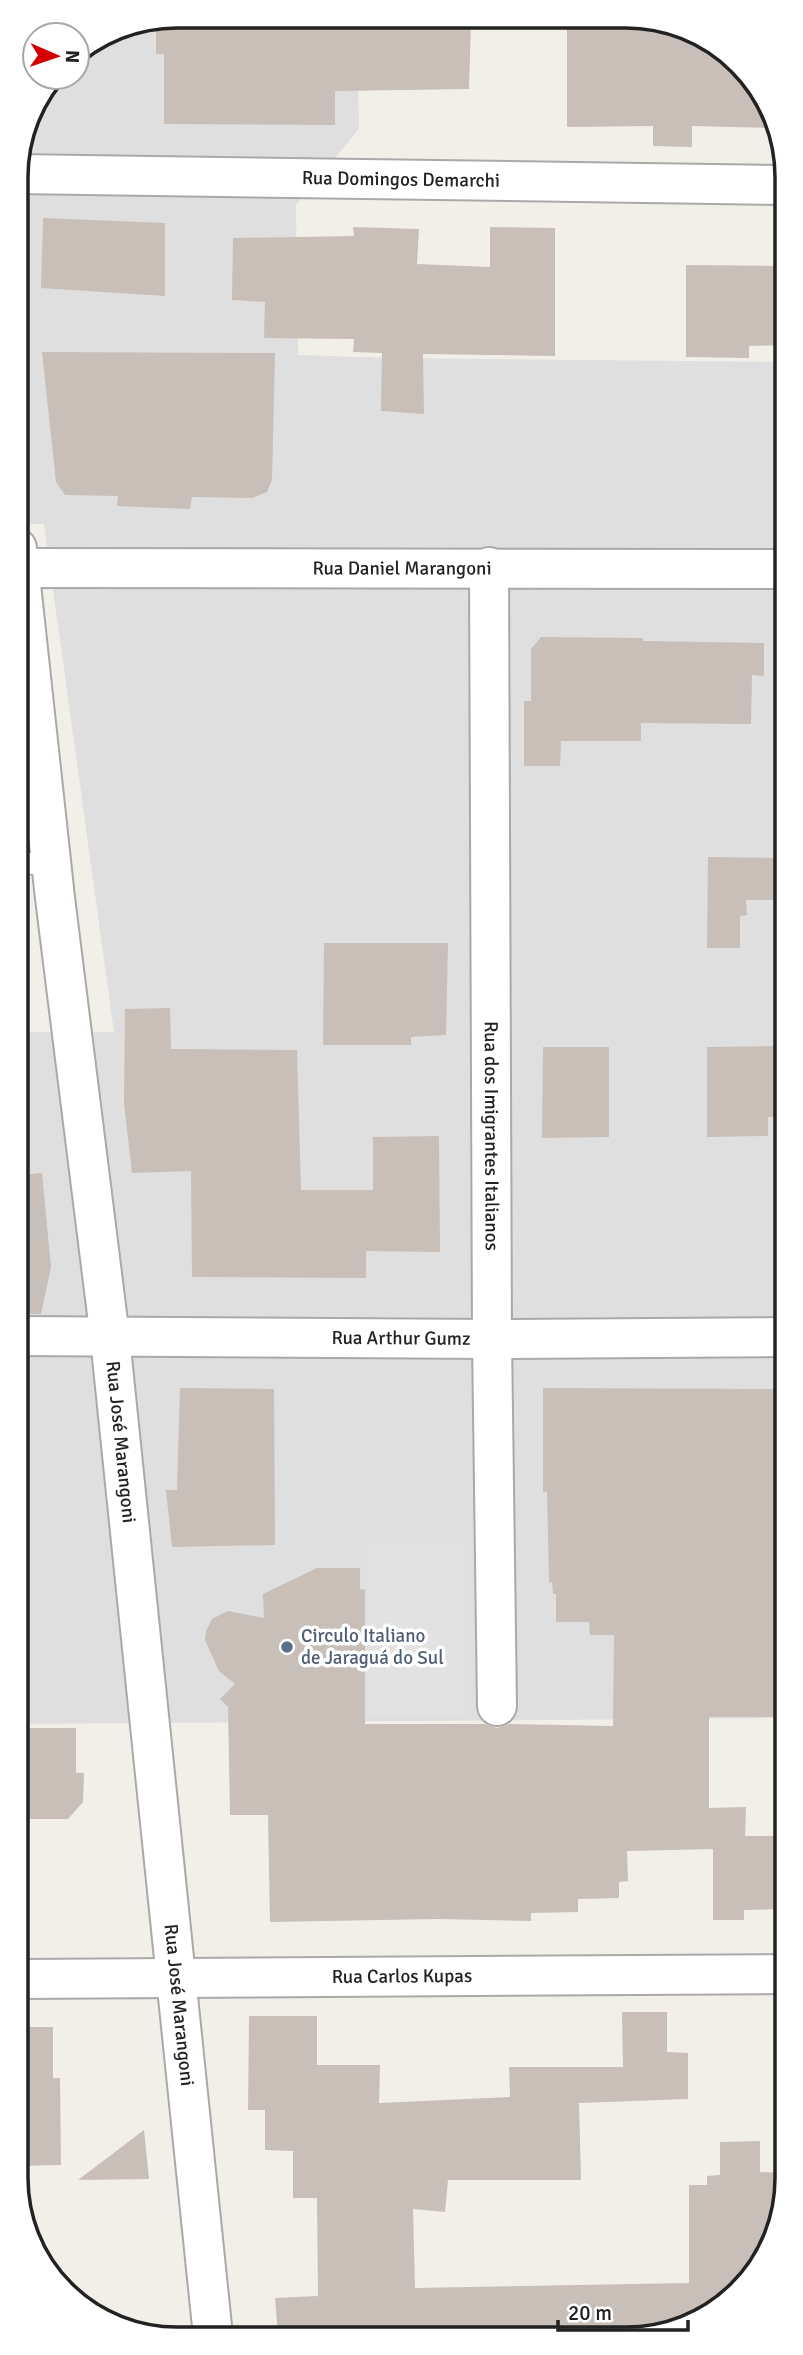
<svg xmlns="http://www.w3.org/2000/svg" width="803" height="2355" viewBox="0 0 803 2355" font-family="Signika,sans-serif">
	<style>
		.residential { fill: #e0dfdf }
		.parking { fill: #e2e2e2 }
		.building { fill: #c7bfb8 }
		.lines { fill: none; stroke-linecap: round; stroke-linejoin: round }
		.service-casing { stroke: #a9a9a9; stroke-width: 24 }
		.minor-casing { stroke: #a9a9a9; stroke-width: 42 }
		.service { stroke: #fff; stroke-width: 21 }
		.minor { stroke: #fff; stroke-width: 38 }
		.service-dot { fill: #5c6f8a; stroke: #fff; stroke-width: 2.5 }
		.labels { text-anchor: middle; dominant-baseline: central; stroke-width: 7; stroke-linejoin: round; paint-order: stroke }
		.street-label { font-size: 19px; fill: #222; stroke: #fff }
		.service-label { font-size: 19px; fill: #4e5e75; stroke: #fff; text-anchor: start }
		.rim { fill: none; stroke: #222; stroke-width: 3.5 }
	</style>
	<rect width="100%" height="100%" fill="#f2efe9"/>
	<!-- residential -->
	<path class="residential" d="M177,16L357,17L359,129L296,205L298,355L393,358L784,362L786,1718L18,1724L17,1032H114L44,524H17L16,166L32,106L55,77H77V52L116,28Z"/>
	<!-- parking -->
	<path class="parking" d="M367,1544L464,1545V1715L369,1714Z"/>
	<!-- building -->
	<path class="building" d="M174,16L244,19V16H286L285,19L351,20V17L471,18L469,89L335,91V125L164,124V54H156V20Z
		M567,18L658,19L740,63L775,128L692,126V147L653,146V126L567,127Z
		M43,218L165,223V296L41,288Z
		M353,227L419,229L417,264L490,267V227L555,228V356L423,354L424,414L381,411L382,353L353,352L354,339L264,338L265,302L232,300L233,238L354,236Z
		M686,265L784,266V345L749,346V358L686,357Z
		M42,352L275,353L272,480L267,492L252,498L192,497L190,509L117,506L118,496L65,495L56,482Z
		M541,637L643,638V641L764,643V676L752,675L751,724L641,723V741H561L560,766H524V701H531V649Z
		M708,857L785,858V900H746L747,915L740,916V948H707Z
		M324,943H448L446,1035L411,1037V1045H323Z
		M170,1008L171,1049L297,1050L301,1190H373V1137L439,1136L440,1252L366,1251V1278L192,1277L191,1171L132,1173L124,1103L125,1009Z
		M785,1046V1117H768V1136L707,1137V1047Z
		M543,1047H609V1137L542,1138Z
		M42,1173L51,1267L41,1314H18V1175Z
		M180,1388L274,1389L275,1545L172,1547L166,1490H177Z
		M543,1388L786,1389V1717H709V1808L746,1807L745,1836H786L787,1909L744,1910V1920H713V1849L627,1851L628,1881L619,1882V1898L578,1899V1912L531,1913V1921L437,1919L270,1922L268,1815H230L228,1707L220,1699L235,1684L219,1671L205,1640L206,1631L212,1619L228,1611L264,1618L263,1594L317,1568H360V1589L365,1590V1724H485L497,1728L509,1724L613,1726L614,1635H590L589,1622H556V1594H553L552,1582L549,1583L547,1492H543Z
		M18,1728H76V1773H84L83,1802L68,1819H18Z
		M622,2012H667V2052L688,2053V2099L579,2103L581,2180H448L445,2212L413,2209L415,2288L689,2283V2185H707V2176L720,2175V2142L760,2141V2172L787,2173V2188L747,2284L658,2336H278L275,2298L318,2296L317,2198H293V2151L265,2150V2110H248L249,2016H317V2065H380L379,2103L510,2097L509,2067H623Z
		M19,2027H53V2078H60L61,2165L19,2166Z
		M144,2130L149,2179L78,2180Z"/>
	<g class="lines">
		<!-- service casing -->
		<g class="service-casing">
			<path id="service" d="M17,863L52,864"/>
		</g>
		<!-- minor casing -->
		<g class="minor-casing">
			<g id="minor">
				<path id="s1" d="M16,174L784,185"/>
				<path id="s2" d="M17,548L55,898L110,1338L213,2336"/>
				<path id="s3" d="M489,567L492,1339L497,1706"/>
				<path id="s4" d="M17,568L785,569"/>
				<path id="s5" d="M18,1336L492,1339L786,1337"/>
				<path id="s6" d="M19,1979L787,1974"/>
			</g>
		</g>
		<!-- service -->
		<use href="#service" class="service"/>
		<!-- minor -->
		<use href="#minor" class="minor"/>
	</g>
	<!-- markers -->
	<circle class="service-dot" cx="287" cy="1647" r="7"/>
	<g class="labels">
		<!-- street labels -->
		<g class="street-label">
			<text stroke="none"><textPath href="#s1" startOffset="385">Rua Domingos Demarchi</textPath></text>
			<text stroke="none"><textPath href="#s4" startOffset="385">Rua Daniel Marangoni</textPath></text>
			<text stroke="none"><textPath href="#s3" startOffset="569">Rua dos Imigrantes Italianos</textPath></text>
			<text stroke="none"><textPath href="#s5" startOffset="383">Rua Arthur Gumz</textPath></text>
			<text stroke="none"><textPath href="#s2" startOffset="900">Rua José Marangoni</textPath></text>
			<text stroke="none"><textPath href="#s6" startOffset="383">Rua Carlos Kupas</textPath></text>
			<text stroke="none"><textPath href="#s2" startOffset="1466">Rua José Marangoni</textPath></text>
		</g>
		<!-- service labels -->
		<g class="service-label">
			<text x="301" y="1636">Circulo Italiano<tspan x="301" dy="22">de Jaraguá do Sul</tspan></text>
		</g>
	</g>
	<!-- crop -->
	<path d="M0 0H803V2355H0ZM177 28H626A149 149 0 0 1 775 177V2178A149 149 0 0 1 626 2327H177A149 149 0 0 1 28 2178V177A149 149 0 0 1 177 28Z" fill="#fff" fill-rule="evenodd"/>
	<path class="rim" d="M177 28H626A149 149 0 0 1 775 177V2178A149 149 0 0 1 626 2327H177A149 149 0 0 1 28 2178V177A149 149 0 0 1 177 28Z"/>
	<!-- north arrow -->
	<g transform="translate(56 56) rotate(92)"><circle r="33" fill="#ffffff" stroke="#a7a7a7" stroke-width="2"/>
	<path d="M0-5L12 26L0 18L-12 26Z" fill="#d40000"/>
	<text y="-10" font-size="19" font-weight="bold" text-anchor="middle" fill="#222222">N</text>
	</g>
	<!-- scale -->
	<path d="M558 2320v10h130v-10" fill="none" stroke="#222222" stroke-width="3.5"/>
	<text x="568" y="2320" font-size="21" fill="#222222" stroke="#ffffff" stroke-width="5" paint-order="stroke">20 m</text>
</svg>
